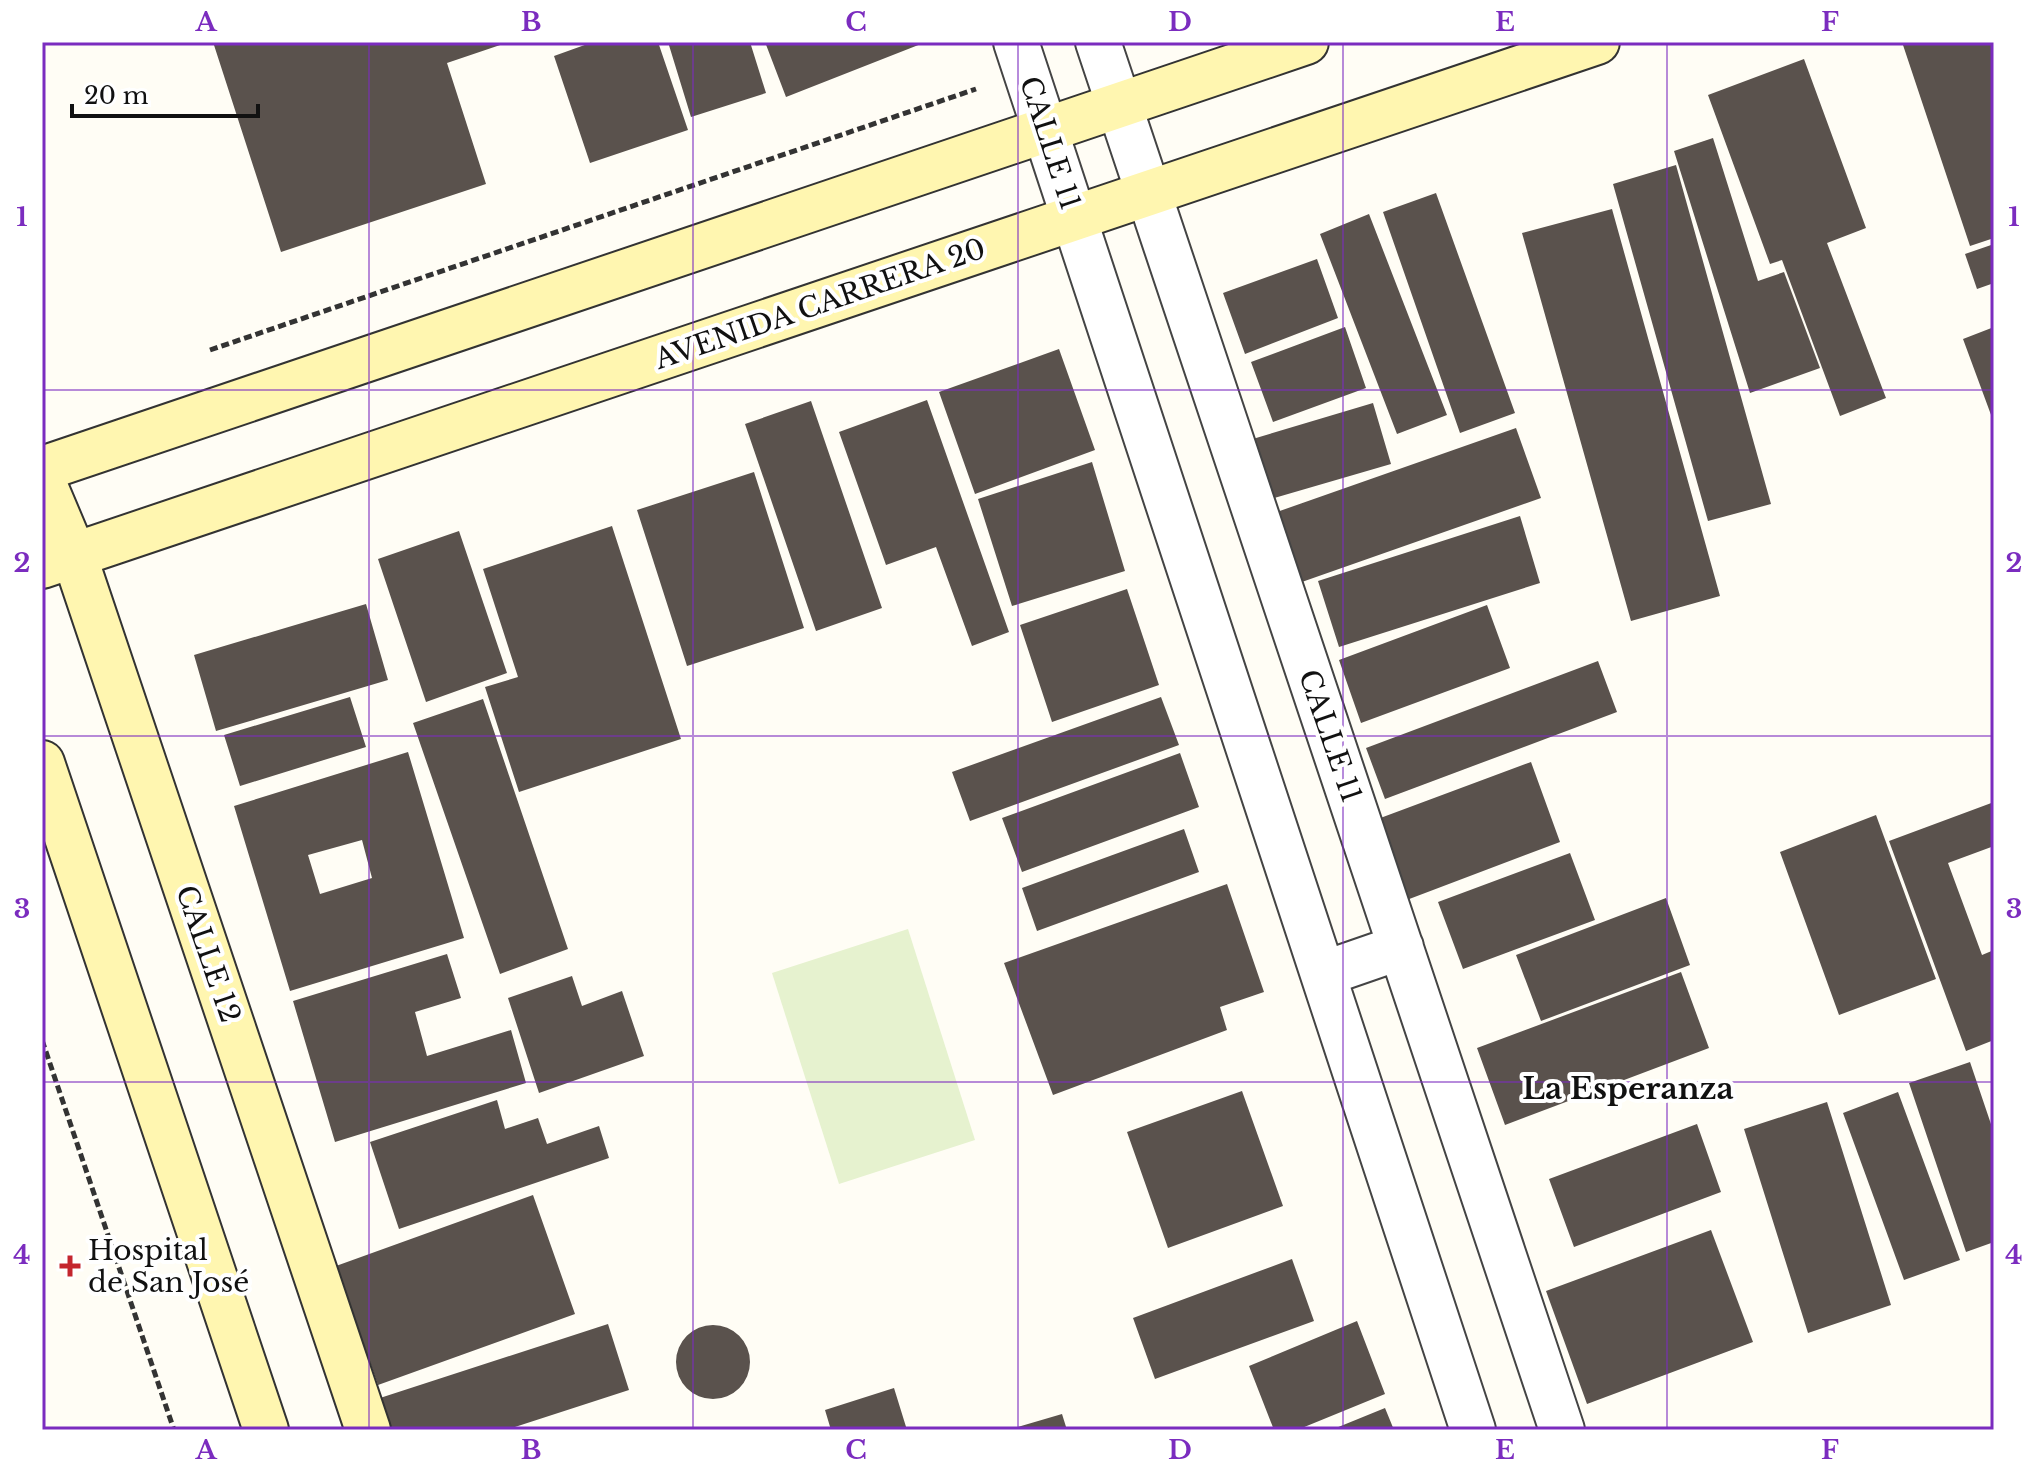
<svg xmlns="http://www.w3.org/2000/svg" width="2036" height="1472" viewBox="0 0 2036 1472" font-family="'Libre Baskerville',serif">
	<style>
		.pitch { fill: #e6f2cf }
		.building { fill: #5a524d; fill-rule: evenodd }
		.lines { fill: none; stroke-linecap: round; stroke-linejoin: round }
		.street-casing { stroke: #444; stroke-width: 48 }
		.secondary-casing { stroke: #333; stroke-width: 48 }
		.path { stroke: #333; stroke-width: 5; stroke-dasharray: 8 4; stroke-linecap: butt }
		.street { stroke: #fff; stroke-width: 44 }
		.secondary { stroke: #fff6b0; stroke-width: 44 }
		.grid { fill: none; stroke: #7b2cbf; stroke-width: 2; stroke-opacity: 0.55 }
		.poi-dot { fill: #c4262e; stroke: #fff; stroke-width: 3 }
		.labels { text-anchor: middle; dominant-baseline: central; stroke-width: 8; stroke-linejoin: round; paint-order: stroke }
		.street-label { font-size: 28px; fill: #111; stroke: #fff }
		.poi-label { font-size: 28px; fill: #111; stroke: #fff; text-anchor: start }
		.neighbourhood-label { font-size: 30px; font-weight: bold; fill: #111; stroke: #fff }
		.neatline { fill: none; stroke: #7b2cbf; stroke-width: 3 }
		.grid-label { font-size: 26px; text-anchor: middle; font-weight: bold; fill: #7b2cbf }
	</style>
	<rect width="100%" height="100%" fill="#fffdf5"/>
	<!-- pitch -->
	<path class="pitch" d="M908,929L975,1140L839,1184L772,973Z"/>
	<!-- building -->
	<path class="building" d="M213,42H509L447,63L486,184L281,252Z
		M593,42H658L688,130L590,163L554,56Z
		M668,42H750L766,93L691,117Z
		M765,42H926L786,97Z
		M1902,42H1994V238L1970,246Z
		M1804,59L1866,228L1827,243L1886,398L1840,416L1782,260L1770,264L1708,95Z
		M1713,138L1758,281L1784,272L1820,368L1750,393L1674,151Z
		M1676,165L1771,504L1708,521L1613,184Z
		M1436,193L1515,413L1460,433L1383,212Z
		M1612,209L1720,596L1631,621L1522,233Z
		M1369,214L1447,415L1397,434L1320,234Z
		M1994,244V283L1977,289L1965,254Z
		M1317,259L1338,318L1245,354L1223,293Z
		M1345,327L1366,388L1273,422L1251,362Z
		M1994,327V423L1963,339Z
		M1059,349L1095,450L975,494L939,392Z
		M927,400L1009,632L972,646L936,547L886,565L839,432Z
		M811,401L882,608L816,631L745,424Z
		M1373,403L1391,464L1264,501L1246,441Z
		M1516,428L1541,498L1299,583L1274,513Z
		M1092,462L1125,571L1012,606L978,499Z
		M754,472L804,628L687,666L637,510Z
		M1520,516L1540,583L1339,647L1318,581Z
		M612,526L681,739L519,792L485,687L518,677L483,569Z
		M459,531L507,673L426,702L378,559Z
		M1127,589L1159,685L1052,722L1020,625Z
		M366,604L388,680L216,731L194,655Z
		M1487,605L1510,668L1361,723L1339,660Z
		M1598,661L1617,712L1385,799L1366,748Z
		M350,697L366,747L240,786L224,735Z
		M1161,697L1179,745L970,821L952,772Z
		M483,699L568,949L500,974L413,723Z
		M408,752L464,938L290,991L234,806ZM362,840L372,878L320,894L308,855Z
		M1180,753L1199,807L1022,872L1002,818Z
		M1531,762L1560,842L1404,901L1375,820Z
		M1994,802V846L1948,863L1982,955L1994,950V1040L1966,1051L1889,841Z
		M1876,815L1936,979L1839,1015L1780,852Z
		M1184,829L1199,872L1037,931L1022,888Z
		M1570,853L1595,920L1463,969L1438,902Z
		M1227,884L1264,992L1220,1007L1227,1030L1053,1095L1004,963Z
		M1666,898L1690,965L1541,1021L1516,955Z
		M447,954L461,998L415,1012L427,1056L511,1030L526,1083L335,1142L293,1001Z
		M1681,972L1709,1048L1505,1125L1477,1048Z
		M572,976L582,1006L622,991L644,1056L539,1093L508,998Z
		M1970,1062L1994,1133V1242L1966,1252L1909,1083Z
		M1242,1091L1283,1206L1168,1248L1127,1132Z
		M1898,1092L1960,1260L1904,1280L1843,1113Z
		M497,1100L505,1129L538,1118L547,1144L599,1126L609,1158L399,1229L370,1142Z
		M1827,1102L1891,1305L1808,1333L1744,1129Z
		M1697,1124L1721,1192L1574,1247L1549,1179Z
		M533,1195L575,1314L378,1385L336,1266Z
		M1711,1230L1753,1342L1587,1404L1546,1291Z
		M1292,1259L1314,1321L1155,1379L1133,1318Z
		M1357,1321L1385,1394L1297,1430H1274L1249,1366Z
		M608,1324L629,1390L506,1430H391L380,1398Z
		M676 1362a37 37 0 1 1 74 0a37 37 0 1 1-74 0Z
		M894,1388L907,1430H831L825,1410Z
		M1385,1408L1394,1430H1331Z
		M1062,1414L1067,1430H1011V1429Z"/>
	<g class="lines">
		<!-- street casing -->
		<g class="street-casing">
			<path id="street" d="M1016,42L1473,1430
				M1098,42L1562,1430
				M1323,974L1401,947"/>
		</g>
		<!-- secondary casing -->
		<g class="secondary-casing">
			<path id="secondary" d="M42,469L1306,42
				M42,479L74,555L368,1430
				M42,566L1597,42
				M42,763L266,1430"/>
		</g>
		<!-- path -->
		<path class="path" d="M210,350L976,89
			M42,1040L174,1430"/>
		<!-- street -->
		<use href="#street" class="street"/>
		<!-- secondary -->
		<use href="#secondary" class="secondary"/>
	</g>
	<!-- grid -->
	<path class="grid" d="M369,42V1430M693,42V1430M1018,42V1430M1343,42V1430M1667,42V1430M42,390H1994M42,736H1994M42,1082H1994"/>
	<!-- markers -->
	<path class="poi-dot" d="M66 1254h8v8h8v8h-8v8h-8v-8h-8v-8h8z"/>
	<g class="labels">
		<!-- street labels -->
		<g class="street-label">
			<text transform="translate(1050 143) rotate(72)">CALLE 11</text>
			<text transform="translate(820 304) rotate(-19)">AVENIDA CARRERA 20</text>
			<text transform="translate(1330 736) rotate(71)">CALLE 11</text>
			<text transform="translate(208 954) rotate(71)">CALLE 12</text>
		</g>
		<!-- poi labels -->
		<g class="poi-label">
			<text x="88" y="1250">Hospital<tspan x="88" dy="32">de San José</tspan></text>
		</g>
		<!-- neighbourhood labels -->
		<g class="neighbourhood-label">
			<text x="1628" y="1088">La Esperanza</text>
		</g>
	</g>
	<!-- border -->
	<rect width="2036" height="1472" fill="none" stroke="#ffffff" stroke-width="88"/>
	<!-- scale -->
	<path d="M72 104v12h186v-12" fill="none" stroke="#111111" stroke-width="4"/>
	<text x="84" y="104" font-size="24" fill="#111111" stroke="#ffffff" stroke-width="6" paint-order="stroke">20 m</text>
	<rect x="44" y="44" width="1948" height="1384" class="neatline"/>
	<g class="grid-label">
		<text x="206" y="31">A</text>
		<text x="531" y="31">B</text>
		<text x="856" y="31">C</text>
		<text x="1180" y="31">D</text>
		<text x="1505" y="31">E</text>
		<text x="1830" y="31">F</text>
		<text x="22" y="226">1</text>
		<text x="2014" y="226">1</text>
		<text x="22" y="572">2</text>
		<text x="2014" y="572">2</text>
		<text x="22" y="918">3</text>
		<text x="2014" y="918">3</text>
		<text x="22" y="1264">4</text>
		<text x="2014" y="1264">4</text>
		<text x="206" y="1459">A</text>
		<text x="531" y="1459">B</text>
		<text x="856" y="1459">C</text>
		<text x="1180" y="1459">D</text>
		<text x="1505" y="1459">E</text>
		<text x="1830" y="1459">F</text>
	</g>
</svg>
